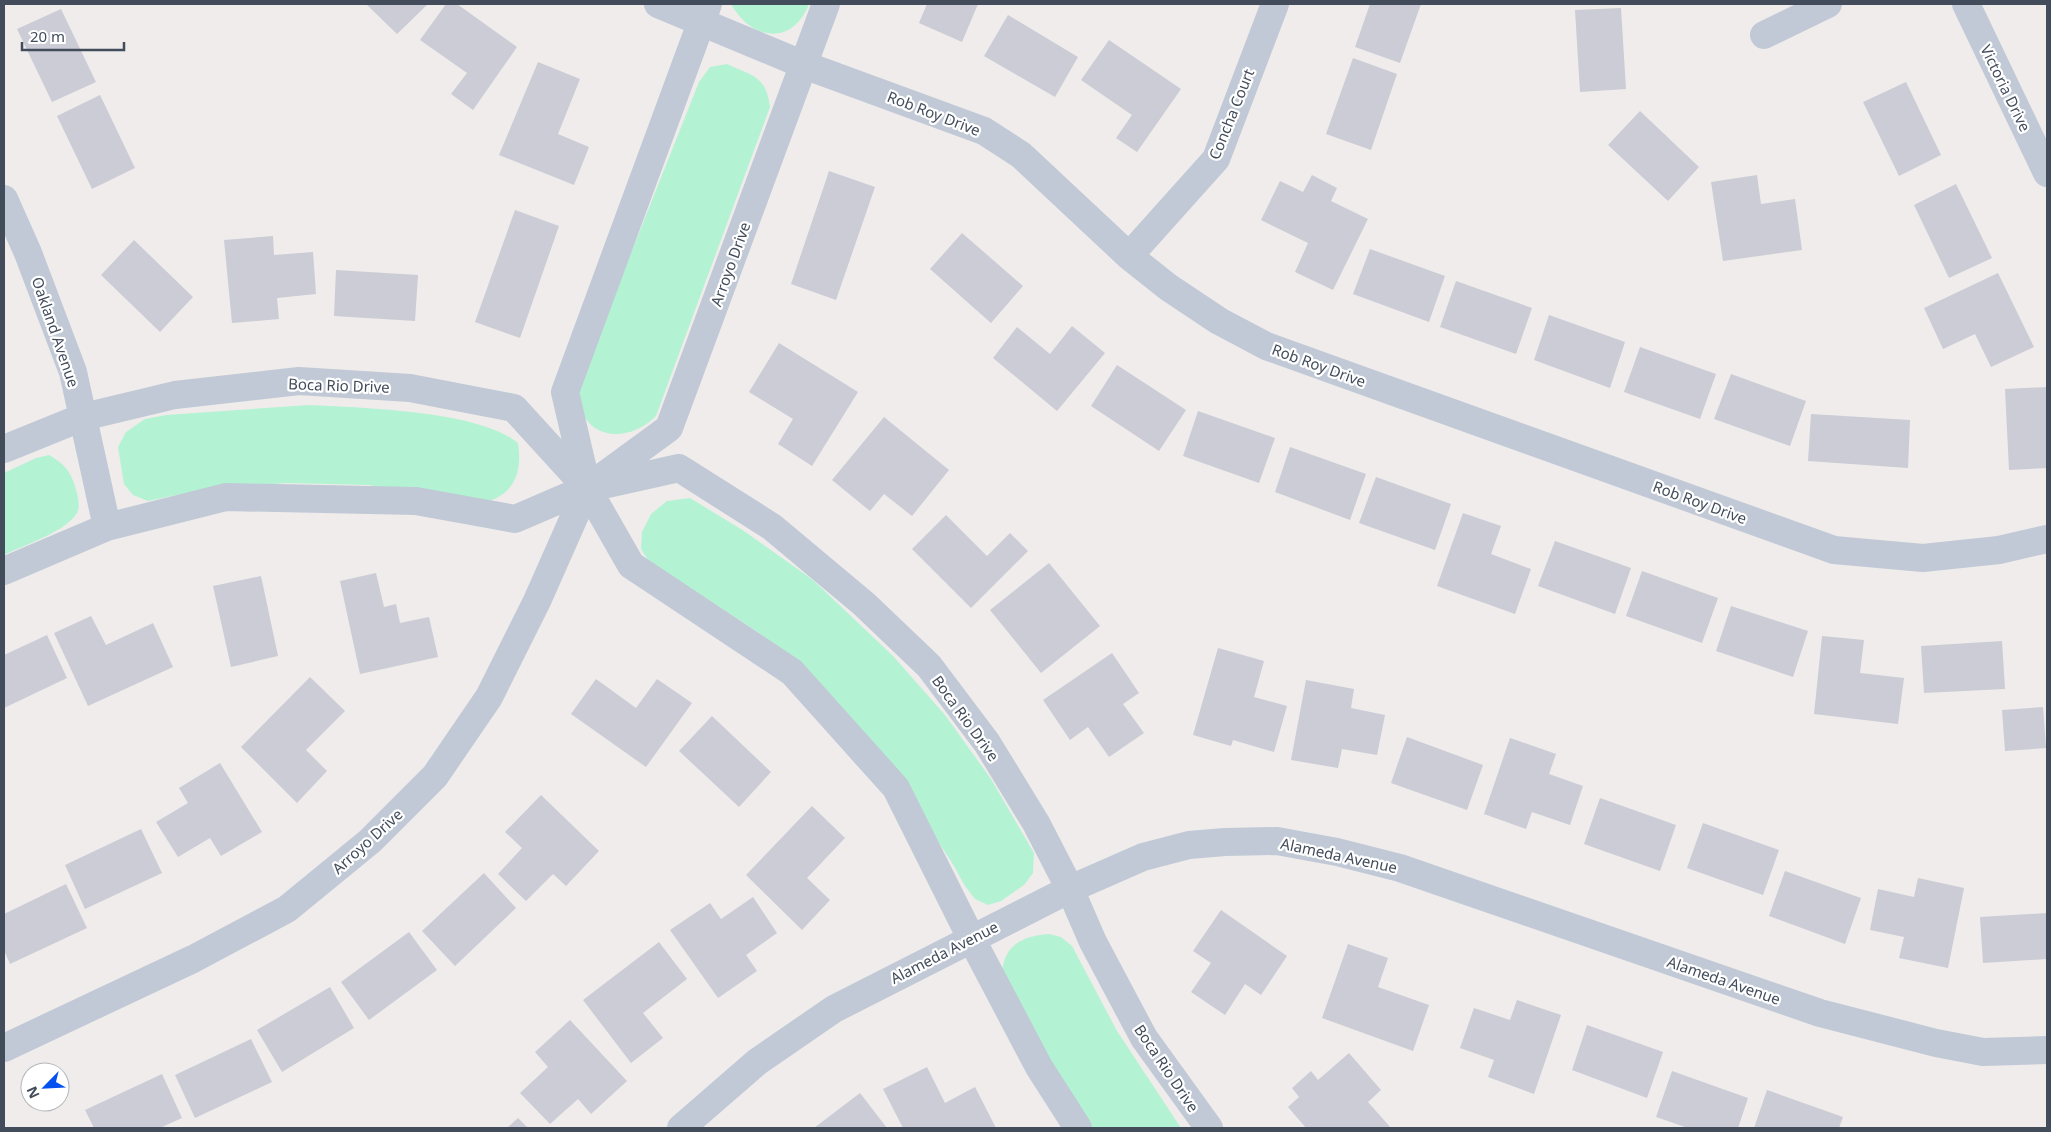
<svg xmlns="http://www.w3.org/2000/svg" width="2051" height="1132" viewBox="0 0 2051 1132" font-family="'Noto Sans',sans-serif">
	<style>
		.green { fill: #b3f3d3 }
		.building { fill: #cbccd5 }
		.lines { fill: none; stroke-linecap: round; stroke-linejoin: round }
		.minor { stroke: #c0c9d5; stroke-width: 28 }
		.labels { text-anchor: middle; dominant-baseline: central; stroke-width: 4.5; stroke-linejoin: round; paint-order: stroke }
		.street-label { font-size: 15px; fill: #424c5b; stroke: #fff }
	</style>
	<rect width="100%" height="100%" fill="#efeceb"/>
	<!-- green -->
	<path class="green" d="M731,4H809C792,47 751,40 731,4Z
		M727,64C753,76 766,76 770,107L656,416C630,443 583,442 579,397C579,390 582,381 583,374L699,82L710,67Z
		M309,405C362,408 477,410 518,443C523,476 512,497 479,504L369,485L286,483L196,491L148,501L133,495L124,484L118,447L126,432L145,419L166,415Z
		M49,455C63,463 70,470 75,486C77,494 81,505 77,513C67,531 22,546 4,555V473L36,458Z
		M690,498L744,531L813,580L893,656L945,715L991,779L1034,853L1033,873L1024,885L1001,901L988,905L975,899L965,886L954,866L892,770L830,697L759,633L675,578L652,566L641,549L642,532L651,514L667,501Z
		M1049,934L1061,937L1072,946L1117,1031L1181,1128H1088L1002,973C1004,945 1022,936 1049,934Z"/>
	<!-- building -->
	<path class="building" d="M366,4H428L397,34Z
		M446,4H457L517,47L473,110L451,94L467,73L420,40Z
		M927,4H978L962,42L919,23Z
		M1370,4H1421L1400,63L1355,47Z
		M1621,8L1626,89L1580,92L1575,10Z
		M61,9L96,82L52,102L17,29Z
		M1008,15L1078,57L1055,97L984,56Z
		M1109,40L1181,89L1137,152L1116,138L1132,115L1081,80Z
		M1353,58L1397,74L1371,150L1326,134Z
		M538,62L580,79L558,134L589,147L574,185L499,155Z
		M1906,82L1941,155L1899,176L1863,102Z
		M100,95L135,168L92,189L57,116Z
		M1640,111L1699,167L1668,201L1608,145Z
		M829,171L875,187L836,300L791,284Z
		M1312,175L1337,188L1331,201L1368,219L1333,290L1295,272L1308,243L1261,220L1280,181L1303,192Z
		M1757,175L1761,204L1795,199L1802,250L1723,261L1711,182Z
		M1956,184L1992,258L1949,278L1914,205Z
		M515,210L559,226L520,338L475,322Z
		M962,233L1023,286L991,323L930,269Z
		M273,236L274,255L313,252L316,294L277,298L279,319L232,323L224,240Z
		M134,240L193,297L160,332L101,275Z
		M1370,249L1445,276L1429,322L1353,294Z
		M336,270L418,275L415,321L334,316Z
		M1998,273L2034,347L1991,367L1975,334L1943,349L1924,308Z
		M1456,281L1532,308L1516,354L1440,327Z
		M1549,315L1625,342L1610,388L1534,360Z
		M1072,326L1105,353L1057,411L993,358L1017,327L1050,354Z
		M779,343L858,392L812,466L778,444L793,419L749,392Z
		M1640,347L1716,374L1700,419L1624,392Z
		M1117,365L1186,410L1159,451L1091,406Z
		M1731,374L1806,401L1790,446L1714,419Z
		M2047,387V468L2009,470L2005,389Z
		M1198,411L1275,438L1259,483L1183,456Z
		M1811,414L1910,420L1908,468L1808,461Z
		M884,417L949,470L912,516L884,494L870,511L832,480Z
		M1290,447L1366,474L1350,520L1275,492Z
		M1376,477L1451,504L1435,550L1359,523Z
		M1463,513L1501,526L1491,554L1531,569L1515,614L1437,586Z
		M946,515L987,556L1010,533L1028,551L971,608L912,549Z
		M1555,541L1631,568L1615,614L1538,586Z
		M1049,563L1100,626L1041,673L990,610Z
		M1642,571L1718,598L1702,643L1626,616Z
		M376,573L384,607L396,604L400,623L429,617L438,657L360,674L340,581Z
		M261,576L278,656L231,667L213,586Z
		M1731,606L1808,631L1793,677L1716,651Z
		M91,616L106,645L153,623L173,667L88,706L54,633Z
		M47,635L67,678L4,708V655Z
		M1822,636L1864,640L1860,673L1904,678L1898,724L1814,714Z
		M2002,641L2005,689L1924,693L1921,646Z
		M1218,648L1264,661L1254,697L1287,706L1274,752L1233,740L1231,746L1193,735Z
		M1112,653L1139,693L1123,704L1144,733L1109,757L1088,727L1070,740L1043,700Z
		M310,677L345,711L306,750L327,771L297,803L241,747Z
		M596,679L636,708L657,679L692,703L646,767L571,714Z
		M1306,680L1354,689L1351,708L1385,715L1377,755L1342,749L1338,768L1291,760Z
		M2043,707L2046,748L2005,751L2002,710Z
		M712,716L771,772L739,807L679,751Z
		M1407,737L1483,765L1467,810L1391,783Z
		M1510,738L1556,754L1549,774L1583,786L1570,825L1532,812L1526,829L1484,814Z
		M220,763L262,832L221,856L210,838L178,857L156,822L188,803L179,788Z
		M541,795L599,851L566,886L553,874L526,901L498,874L522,848L505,832Z
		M1600,798L1676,825L1660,871L1584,844Z
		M812,806L845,838L807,878L830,900L802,930L746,875Z
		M1703,823L1779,850L1763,895L1687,868Z
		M141,829L162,873L85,909L65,865Z
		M1785,871L1861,898L1845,944L1769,916Z
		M484,873L516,908L455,966L422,931Z
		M1918,878L1964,888L1948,968L1899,958L1904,937L1870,930L1878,889L1914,897Z
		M66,884L87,928L10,964L4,950V914Z
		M753,897L777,933L746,955L757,971L718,998L670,930L710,903L721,919Z
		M1221,910L1287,956L1261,995L1245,984L1225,1015L1191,992L1211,963L1193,951Z
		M2047,913V959L1983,963L1980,917Z
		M409,932L437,970L369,1020L341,982Z
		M659,942L687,979L643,1013L663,1038L631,1063L583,1000Z
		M1348,944L1388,958L1378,987L1429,1005L1413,1051L1322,1018Z
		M330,987L354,1028L282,1072L257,1030Z
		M1517,1000L1561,1015L1534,1094L1488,1077L1494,1060L1460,1048L1474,1008L1510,1020Z
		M570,1020L627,1081L591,1114L578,1099L550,1124L520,1093L548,1067L535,1052Z
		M1587,1025L1663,1052L1647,1098L1572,1070Z
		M251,1039L272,1082L195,1118L175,1075Z
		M1349,1053L1381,1090L1368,1102L1391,1128H1306L1288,1107L1299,1097L1292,1088L1311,1071L1318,1080Z
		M927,1067L945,1103L975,1087L996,1128H903L883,1089Z
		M1672,1071L1748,1098L1738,1128H1688L1656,1117Z
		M162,1074L182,1118L160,1128H94L85,1110Z
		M1767,1090L1843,1117L1839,1128H1754Z
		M860,1093L887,1128H814Z
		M518,1118L528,1128H507Z"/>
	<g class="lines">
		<!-- minor -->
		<path class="minor" d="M658,4L804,65L984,131L1021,155L1129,256L1168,287L1219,321L1266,346L1834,550L1923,558L1999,550L2047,539
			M1966,4L2047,173
			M1764,35L1828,4
			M4,199L28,253L73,372L107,527
			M1129,256L1216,159L1275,4
			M4,449L83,417L175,395L299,381L410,388L514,408L587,488
			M598,486L679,468L772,527L864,604L929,666L987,743L1036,823L1070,889L1093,942L1144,1038L1209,1128
			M587,487L565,392L708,4
			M4,571L107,527L226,497L416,501L515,519L587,488L631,565L792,672L896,788L971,938L1039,1067L1078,1128
			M4,1048L193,959L287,909L370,841L435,776L489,697L537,601L587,488L669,428L826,4
			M681,1128L757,1062L834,1009L1070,889L1143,857L1189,845L1225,842L1277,841L1337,852L1400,868L1820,1013L1936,1043L1983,1052L2047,1050"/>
	</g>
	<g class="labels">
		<!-- street labels -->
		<g class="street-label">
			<text transform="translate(2006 88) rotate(64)">Victoria Drive</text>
			<text transform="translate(934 113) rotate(21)">Rob Roy Drive</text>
			<text transform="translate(1231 114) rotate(-68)">Concha Court</text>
			<text transform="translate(730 264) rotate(-70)">Arroyo Drive</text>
			<text transform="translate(56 332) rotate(71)">Oakland Avenue</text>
			<text transform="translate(1319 365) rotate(20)">Rob Roy Drive</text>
			<text transform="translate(339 385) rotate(2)">Boca Rio Drive</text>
			<text transform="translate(1700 502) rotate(20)">Rob Roy Drive</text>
			<text transform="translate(966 718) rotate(54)">Boca Rio Drive</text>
			<text transform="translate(367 841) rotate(-42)">Arroyo Drive</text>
			<text transform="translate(1339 855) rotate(12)">Alameda Avenue</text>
			<text transform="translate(944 952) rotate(-27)">Alameda Avenue</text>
			<text transform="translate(1724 980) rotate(19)">Alameda Avenue</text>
			<text transform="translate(1167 1068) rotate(56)">Boca Rio Drive</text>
		</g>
	</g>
	<!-- border -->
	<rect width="2051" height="1132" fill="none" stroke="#424c5b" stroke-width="10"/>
	<!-- north arrow -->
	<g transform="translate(45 1087) rotate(246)"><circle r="24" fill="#ffffff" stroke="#b3b7bd"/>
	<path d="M0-4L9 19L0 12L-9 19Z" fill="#0451f0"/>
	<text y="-8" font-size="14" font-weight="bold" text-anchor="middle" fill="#424c5b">N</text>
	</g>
	<!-- scale -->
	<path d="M22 42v8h102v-8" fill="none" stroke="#424c5b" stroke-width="2.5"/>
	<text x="30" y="42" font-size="15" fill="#424c5b" stroke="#ffffff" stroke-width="4" paint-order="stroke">20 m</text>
</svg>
